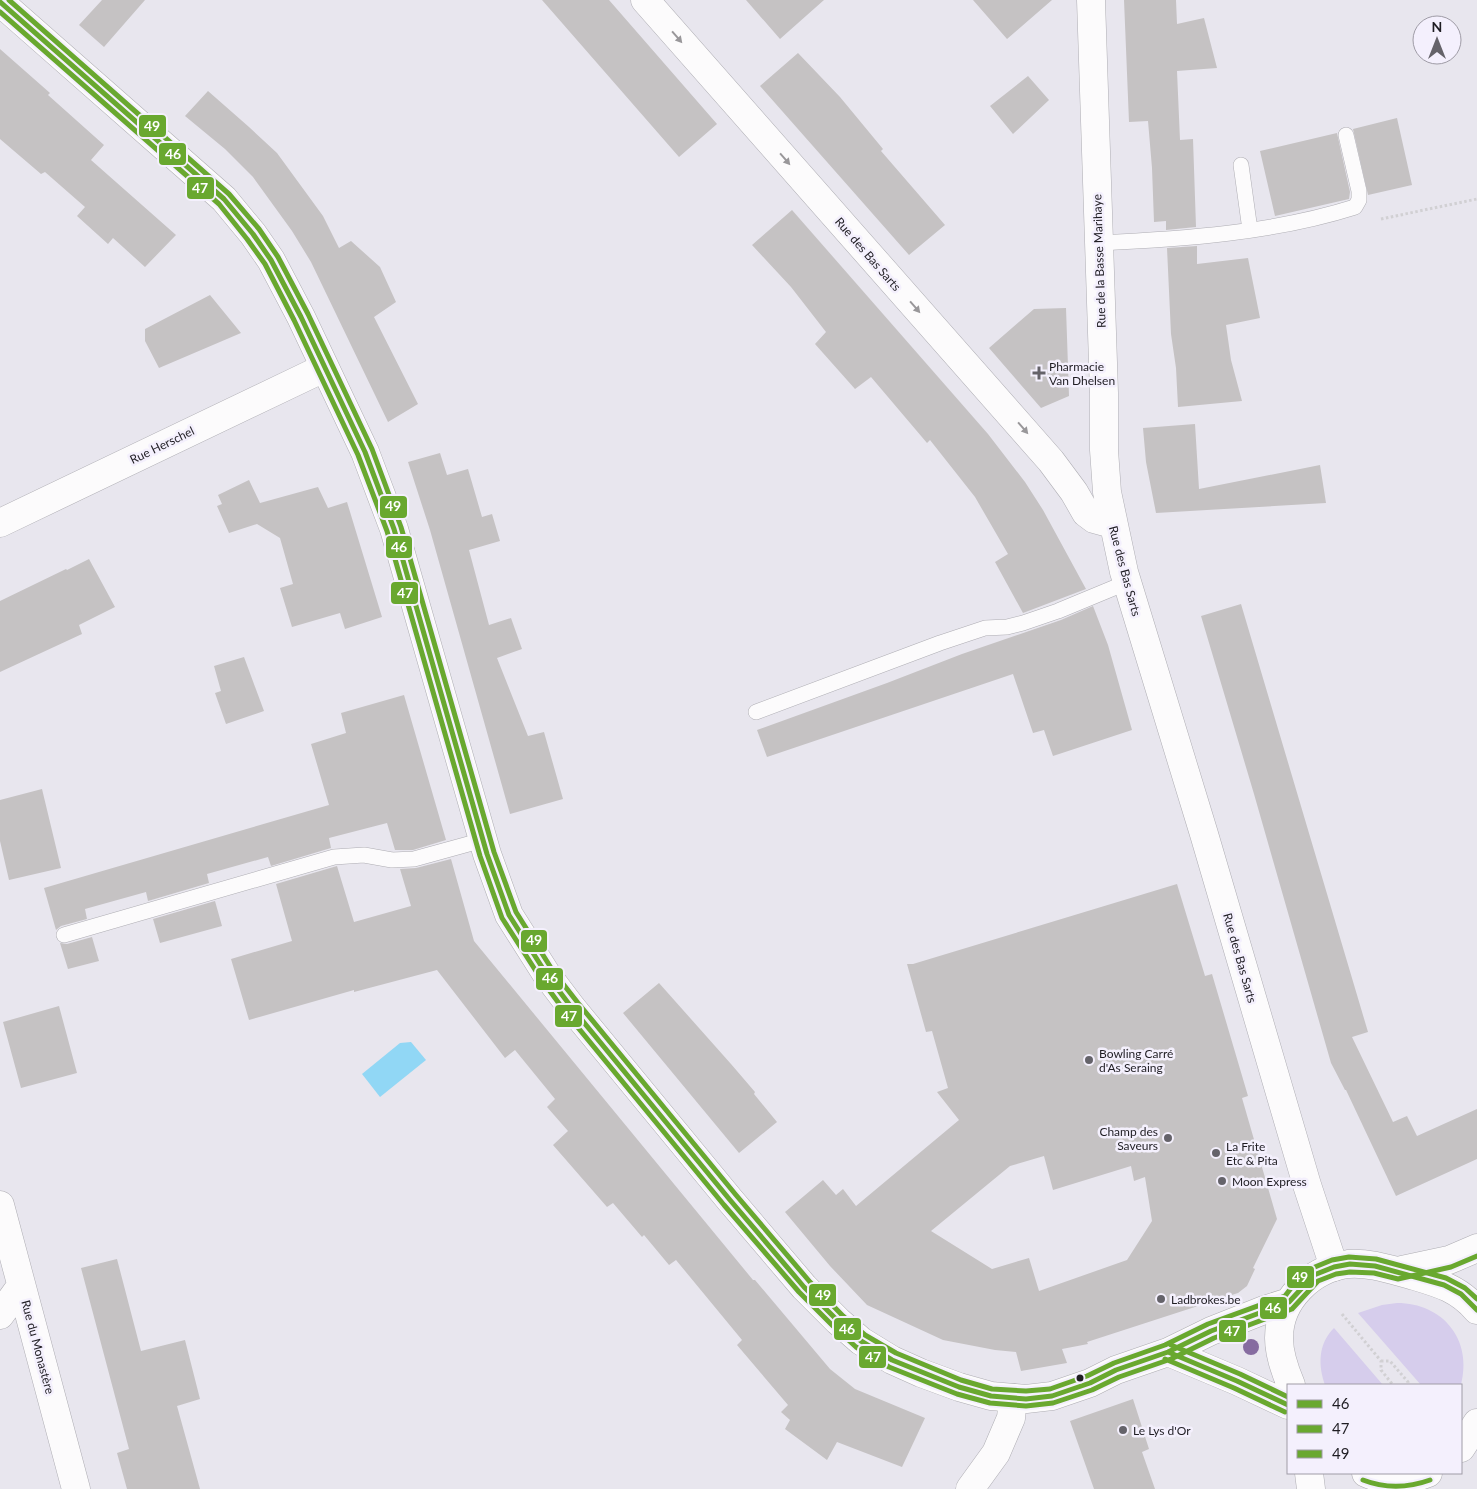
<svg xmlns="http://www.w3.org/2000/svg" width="1477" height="1489" viewBox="0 0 1477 1489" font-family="Lato,sans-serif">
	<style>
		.green { fill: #d6cdec }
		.water { fill: #91d7f5 }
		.building { fill: #c5c2c3; fill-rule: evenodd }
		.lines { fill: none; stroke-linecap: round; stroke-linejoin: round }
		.service-casing { stroke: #aeadb3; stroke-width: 16 }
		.minor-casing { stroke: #aeadb3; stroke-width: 29 }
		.tertiary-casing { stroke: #aeadb3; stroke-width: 29 }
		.path { stroke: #d1d0d3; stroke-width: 3; stroke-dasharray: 2.5 2.5; stroke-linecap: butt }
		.service { stroke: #fcfbfc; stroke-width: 15 }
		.minor { stroke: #fcfbfc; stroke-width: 28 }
		.tertiary { stroke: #fcfbfc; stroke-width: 28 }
		.bus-1-casing { stroke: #f4f0fd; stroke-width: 9 }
		.bus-2-casing { stroke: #f4f0fd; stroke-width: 9 }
		.bus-3-casing { stroke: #f4f0fd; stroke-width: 9 }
		.bus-1 { stroke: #69a82f; stroke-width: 5 }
		.bus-2 { stroke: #69a82f; stroke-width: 5 }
		.bus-3 { stroke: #69a82f; stroke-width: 5 }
		.tree { fill: #866ca0 }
		.oneway { fill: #99979a }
		.poi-dot { fill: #65636a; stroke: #f4f0fd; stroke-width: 2 }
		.bus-dot { fill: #1f1d23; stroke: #f4f0fd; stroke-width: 2 }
		.labels { text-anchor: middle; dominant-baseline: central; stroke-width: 5; stroke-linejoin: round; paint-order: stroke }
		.street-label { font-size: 12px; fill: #1f1d23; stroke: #f4f0fd }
		.poi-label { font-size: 12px; fill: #1f1d23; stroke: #f4f0fd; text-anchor: start }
		.line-badge { stroke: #f4f0fd; stroke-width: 2 }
		.badge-label { font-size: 14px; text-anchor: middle; font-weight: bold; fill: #fff }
	</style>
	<rect width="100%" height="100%" fill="#e8e6ee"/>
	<!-- green -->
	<path class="green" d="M1397,1303C1443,1303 1473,1340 1461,1385H1421L1358,1313L1382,1305Z
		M1334,1328L1383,1385H1325C1318,1365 1318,1344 1334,1328Z"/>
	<!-- water -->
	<path class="water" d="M411,1042L426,1060L380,1097L362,1074L400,1043Z"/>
	<!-- building -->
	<path class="building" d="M102,0H145L104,47L79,25Z
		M542,0H609L717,124L679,157Z
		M746,0H824L780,39Z
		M973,0H1052L1007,39Z
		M1124,0H1176L1177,24L1204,18L1217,68L1177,71L1180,140L1193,139L1196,227L1166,230V221L1154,222L1152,168L1148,121L1129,122Z
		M0,49L50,93L48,95L104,145L91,160L176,235L145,267L113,238L108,244L77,216L85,207L45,172L41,174L0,139Z
		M798,53L840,97L883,149L881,151L945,225L909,255L760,86Z
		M1028,76L1049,100L1013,134L990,106Z
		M208,91L249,127L277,153L323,216L339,248L351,241L380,267L396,302L374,317L418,404L388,422L311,262L292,231L253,177L225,149L185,116Z
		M1397,118L1412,185L1368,195L1353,129Z
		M1337,133L1350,192L1349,199L1275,216L1260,151Z
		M792,210L988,434L1025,482L1043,510L1086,589L1023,613L995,562L1008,554L975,497L930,440L927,443L871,377L855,389L815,344L826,332L791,287L752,245Z
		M1197,246V264L1248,258L1260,318L1226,325L1231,360L1242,401L1178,407L1176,368L1171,334L1167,248Z
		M210,295L241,333L159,368L145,341V329Z
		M1066,308L1069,396L1041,408L989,348L1034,309Z
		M1195,424L1199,489L1320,465L1326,503L1156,513L1146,462L1143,428Z
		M440,453L447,475L468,469L482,517L492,514L500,541L469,550L489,625L511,618L522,649L497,658L528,736L544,732L563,799L510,814L430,530L408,462Z
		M249,480L260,503L318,487L328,508L347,502L382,617L345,629L340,613L292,627L280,588L293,584L280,538L257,524L229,533L217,506L222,504L218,495Z
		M89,559L115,607L79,625L82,634L0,672V601L66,569L67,570Z
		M1241,604L1368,1032L1352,1037L1393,1122L1407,1116L1417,1136L1477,1109V1159L1396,1196L1346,1090H1345L1331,1063L1254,794L1201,616Z
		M1093,606L1108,645L1132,730L1053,756L1044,730L1033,733L1013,674L767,757L757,730L887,683L962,654L1061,620Z
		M244,657L264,711L226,724L215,693L221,691L214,666Z
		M404,695L446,840L413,850H395L387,823L329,838L331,848L271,866L268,857L207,874L209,883L148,901L146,892L85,909L87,919L61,926L56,930L44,888L329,805L311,744L346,733L341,713Z
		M42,789L61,868L9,880L0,841V800Z
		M451,859L474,941L753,1280H755L830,1369L855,1389L925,1418L902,1467L837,1442L827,1460L785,1429L790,1420L781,1412L788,1405L737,1345L742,1340L676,1260L669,1265L644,1235L642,1237L613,1203L607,1207L553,1145L568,1131L547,1107L555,1099L515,1050L505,1058L437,970L354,992V990L249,1020L231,959L292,941L276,884L337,866L354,922L411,906L400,869L416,868Z
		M1177,884L1205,976L1212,974L1248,1096L1242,1098L1277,1219L1253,1268L1255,1269L1247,1286L1238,1293L1087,1342L1088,1344L1062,1349L1067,1363L1021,1371L1016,1352L995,1350L943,1340L867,1305L830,1266L785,1212L823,1180L836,1195L843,1189L856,1206L959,1120L937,1092L948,1088L932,1031L926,1032L907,964H913ZM1044,1156L1053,1190L1131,1166L1134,1181L1145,1177L1152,1221L1127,1260L1039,1291L1029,1258L992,1269L931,1231L1010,1166Z
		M215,901L222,926L160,943L153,919Z
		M92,937L99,961L68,969L60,943L67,944Z
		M659,983L731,1064L755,1092L754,1094L777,1122L739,1153L623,1013Z
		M59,1006L77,1073L21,1088L3,1022Z
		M117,1259L141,1351L185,1340L200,1399L177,1406L200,1489H127L117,1453L129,1449L81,1268Z
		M1133,1399L1149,1449L1142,1452L1155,1489H1094L1070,1421Z"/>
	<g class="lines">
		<!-- service casing -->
		<g class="service-casing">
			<path id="service" d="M1241,165L1250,230
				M1098,243C1184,239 1273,233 1355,207L1359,200V191L1346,135
				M756,712L940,643L985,628L1007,627L1023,623L1058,611L1128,582
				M64,935L334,857L364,855L392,860L414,859L483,840"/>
		</g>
		<!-- minor casing -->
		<g class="minor-casing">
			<path id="minor" d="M645,0L1051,461L1074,492L1086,513L1094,519L1105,522L1113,520
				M1091,0L1104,393V450L1107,492L1124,572L1204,834L1307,1185L1334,1267
				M0,523L324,368
				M0,1205L76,1489
				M0,1315L21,1286
				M970,1489L996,1453L1011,1418L1013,1398"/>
		</g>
		<!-- tertiary casing -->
		<g class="tertiary-casing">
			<path id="tertiary" d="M0,2L224,199L253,234L271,260L301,317L365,452L394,529L487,854L509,915L547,975L572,1008L730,1200L804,1287L838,1321L861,1341L892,1360L921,1373L959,1387L991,1396L1026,1399L1052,1396L1090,1383L1116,1370L1168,1352L1211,1331L1264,1310L1289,1302
				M1402,1270L1449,1260L1477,1248
				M1168,1352L1237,1381L1288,1405
				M1291,1385C1285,1371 1279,1353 1279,1338C1279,1300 1311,1269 1348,1264C1368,1262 1392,1270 1411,1275C1438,1283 1458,1288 1477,1310
				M1461,1448L1477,1423
				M1309,1473L1311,1489
				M1366,1473C1386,1482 1408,1481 1428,1473"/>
		</g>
		<!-- path -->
		<path class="path" d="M1381,219L1477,199
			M1342,1314L1381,1361V1370L1393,1385
			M1381,1361H1390L1408,1382V1385"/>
		<!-- service -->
		<use href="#service" class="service"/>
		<!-- minor -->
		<use href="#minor" class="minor"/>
		<!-- tertiary -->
		<use href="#tertiary" class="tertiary"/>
		<!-- bus-1 casing -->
		<g class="bus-1-casing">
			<path id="bus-1" d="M0,2L224,199L253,234L271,260L301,317L365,452L394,529L487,854L509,915L547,975L572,1008L730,1200L804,1287L838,1321L861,1341L892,1360L959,1387L991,1396L1026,1399L1052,1396L1090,1383L1116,1370L1168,1352L1211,1331L1289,1302L1314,1275L1334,1267L1350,1264L1375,1266L1444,1285L1461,1294L1477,1310
				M1168,1352L1237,1381L1288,1405"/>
		</g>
		<!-- bus-2 casing -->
		<g class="bus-2-casing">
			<path id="bus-2" d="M0,12L219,204L247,239L265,264L294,320L358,455L387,531L480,856L502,918L541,979L566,1013L724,1205L799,1292L833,1326L856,1347L889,1367L957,1394L990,1403L1026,1406L1053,1403L1092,1390L1119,1377L1171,1359L1214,1338L1292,1309L1318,1281L1336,1274L1350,1272L1374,1273L1398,1279L1451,1267L1477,1256
				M1165,1359L1234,1388L1285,1412
				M1363,1480C1386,1489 1408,1488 1430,1480"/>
		</g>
		<!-- bus-3 casing -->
		<g class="bus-3-casing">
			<path id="bus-3" d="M9,0L229,194L259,229L278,257L308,314L372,449L401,527L494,852L516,912L553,971L578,1003L736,1195L810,1282L843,1316L865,1335L896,1353L961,1380L992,1389L1026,1391L1050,1389L1087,1376L1114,1363L1165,1345L1208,1324L1285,1296L1298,1279L1310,1269L1332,1260L1349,1257L1376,1259L1446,1278L1465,1288L1477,1299
				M1171,1345L1240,1374L1288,1397"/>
		</g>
		<!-- bus-1 -->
		<use href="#bus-1" class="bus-1"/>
		<!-- bus-2 -->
		<use href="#bus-2" class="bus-2"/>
		<!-- bus-3 -->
		<use href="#bus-3" class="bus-3"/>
	</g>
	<!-- trees -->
	<circle class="tree" cx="1251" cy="1347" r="8"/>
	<!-- one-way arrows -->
	<defs><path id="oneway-solid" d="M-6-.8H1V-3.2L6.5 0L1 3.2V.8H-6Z" transform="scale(1.25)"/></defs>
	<g class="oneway">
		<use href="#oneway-solid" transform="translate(677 37) rotate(49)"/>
		<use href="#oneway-solid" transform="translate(785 159) rotate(49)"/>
		<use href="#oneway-solid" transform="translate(915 307) rotate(49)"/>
		<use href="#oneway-solid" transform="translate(1023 428) rotate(49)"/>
	</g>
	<!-- markers -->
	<g class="poi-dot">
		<path d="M1036.5 365.5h5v5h5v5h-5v5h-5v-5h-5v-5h5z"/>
		<circle cx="1089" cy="1060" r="5"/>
		<circle cx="1168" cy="1138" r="5"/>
		<circle cx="1216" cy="1153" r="5"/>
		<circle cx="1222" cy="1181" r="5"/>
		<circle cx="1161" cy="1299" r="5"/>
		<circle cx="1123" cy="1430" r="5"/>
	</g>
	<circle class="bus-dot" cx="1080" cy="1378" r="4.5"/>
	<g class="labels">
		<!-- street labels -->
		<g class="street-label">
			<text transform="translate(868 254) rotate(49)">Rue des Bas Sarts</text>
			<text transform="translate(1099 261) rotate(-92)">Rue de la Basse Marihaye</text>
			<text transform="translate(162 445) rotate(-26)">Rue Herschel</text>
			<text transform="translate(1125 571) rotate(75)">Rue des Bas Sarts</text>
			<text transform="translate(1240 958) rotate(74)">Rue des Bas Sarts</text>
			<text transform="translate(38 1347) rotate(75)">Rue du Monastère</text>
		</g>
		<!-- poi labels -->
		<g class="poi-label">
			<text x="1049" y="366">Pharmacie<tspan x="1049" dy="14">Van Dhelsen</tspan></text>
			<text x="1099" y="1053">Bowling Carré<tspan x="1099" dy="14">d'As Seraing</tspan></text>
			<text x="1158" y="1131" text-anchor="end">Champ des<tspan x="1158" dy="14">Saveurs</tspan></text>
			<text x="1226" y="1146">La Frite<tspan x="1226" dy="14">Etc &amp; Pita</tspan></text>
			<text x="1232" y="1181">Moon Express</text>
			<text x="1171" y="1299">Ladbrokes.be</text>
			<text x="1133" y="1430">Le Lys d'Or</text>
		</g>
	</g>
	<g class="line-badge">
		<rect x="138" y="114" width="29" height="24" rx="5" fill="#69a82f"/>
		<rect x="158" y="142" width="29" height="24" rx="5" fill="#69a82f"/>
		<rect x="186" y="176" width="29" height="24" rx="5" fill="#69a82f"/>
		<rect x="379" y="495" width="29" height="24" rx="5" fill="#69a82f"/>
		<rect x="385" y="535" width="28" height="24" rx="5" fill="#69a82f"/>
		<rect x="390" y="581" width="29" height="24" rx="5" fill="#69a82f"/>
		<rect x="520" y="929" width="28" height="24" rx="5" fill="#69a82f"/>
		<rect x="535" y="967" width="29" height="24" rx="5" fill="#69a82f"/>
		<rect x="554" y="1004" width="29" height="24" rx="5" fill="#69a82f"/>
		<rect x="1286" y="1265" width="29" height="24" rx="5" fill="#69a82f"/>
		<rect x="808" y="1283" width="29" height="24" rx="5" fill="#69a82f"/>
		<rect x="1259" y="1296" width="29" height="24" rx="5" fill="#69a82f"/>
		<rect x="833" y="1317" width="29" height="24" rx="5" fill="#69a82f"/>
		<rect x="1218" y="1319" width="29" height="24" rx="5" fill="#69a82f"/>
		<rect x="858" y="1345" width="29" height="24" rx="5" fill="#69a82f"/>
	</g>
	<g class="badge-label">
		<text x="152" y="131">49</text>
		<text x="173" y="159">46</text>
		<text x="200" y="193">47</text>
		<text x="393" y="511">49</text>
		<text x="399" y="552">46</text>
		<text x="405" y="598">47</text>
		<text x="534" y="945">49</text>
		<text x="550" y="983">46</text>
		<text x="569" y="1021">47</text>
		<text x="1300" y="1282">49</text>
		<text x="823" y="1300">49</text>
		<text x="1273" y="1313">46</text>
		<text x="847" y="1334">46</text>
		<text x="1232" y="1336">47</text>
		<text x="873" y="1362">47</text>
	</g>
	<!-- legend -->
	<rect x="1287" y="1384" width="175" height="90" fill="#f4f0fd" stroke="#9f9ca6"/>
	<rect x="1297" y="1400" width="25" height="8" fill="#69a82f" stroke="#9f9ca6"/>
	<text x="1332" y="1409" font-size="15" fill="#1f1d23">46</text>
	<rect x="1297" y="1425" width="25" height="8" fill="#69a82f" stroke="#9f9ca6"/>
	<text x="1332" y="1434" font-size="15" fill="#1f1d23">47</text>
	<rect x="1297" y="1450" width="25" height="8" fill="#69a82f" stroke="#9f9ca6"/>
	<text x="1332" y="1459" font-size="15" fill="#1f1d23">49</text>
	<!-- north arrow -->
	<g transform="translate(1437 40)"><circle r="24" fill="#f4f0fd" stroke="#9f9ca6"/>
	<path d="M0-4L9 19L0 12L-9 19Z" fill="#65636a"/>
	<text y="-8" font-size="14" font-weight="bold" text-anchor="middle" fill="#1f1d23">N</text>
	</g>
</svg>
